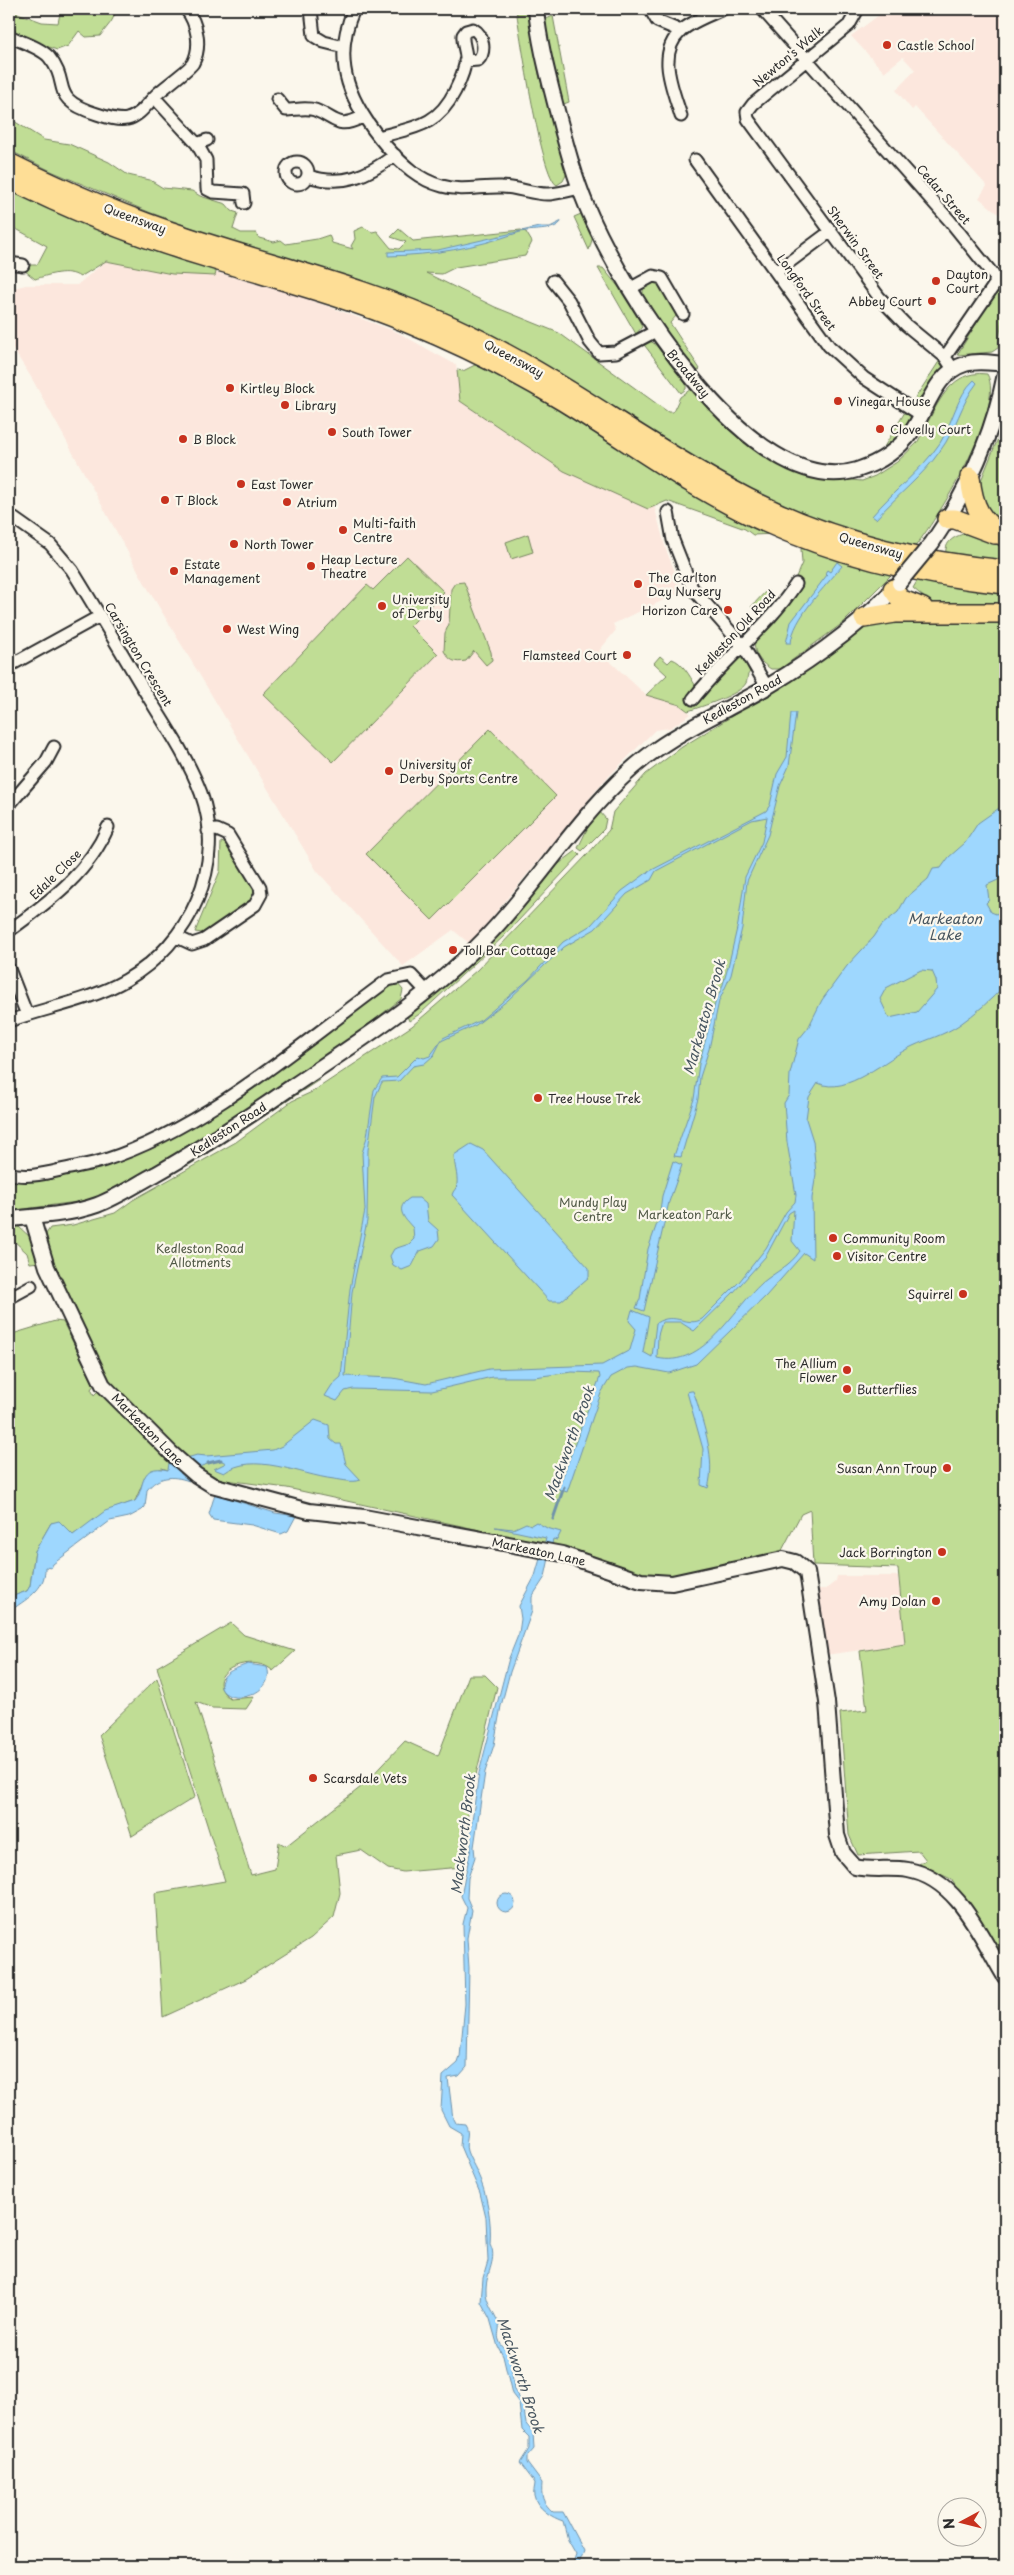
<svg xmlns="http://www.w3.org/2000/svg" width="1014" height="2575" viewBox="0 0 1014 2575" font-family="'Playpen Sans',sans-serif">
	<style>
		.built { fill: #fce7dd }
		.green { fill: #c0dd95; stroke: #768460 }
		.water { fill: #9ed7fe; stroke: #7092aa; fill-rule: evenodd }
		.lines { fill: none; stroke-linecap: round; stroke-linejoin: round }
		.stream { stroke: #7092aa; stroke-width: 3 }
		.minor-casing { stroke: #2b2b2b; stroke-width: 15 }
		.tertiary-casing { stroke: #2b2b2b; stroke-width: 18 }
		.trunk-casing { stroke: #2b2b2b; stroke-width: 22 }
		.minor { stroke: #fbf7ec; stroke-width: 11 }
		.tertiary { stroke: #fbf7ec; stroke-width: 14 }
		.trunk { stroke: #fede96; stroke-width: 19 }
		.tertiary-bridge-casing { stroke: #2b2b2b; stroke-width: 18; stroke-linecap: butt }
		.tertiary-bridge { stroke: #fbf7ec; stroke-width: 14 }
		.poi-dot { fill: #c8321e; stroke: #fbf7ec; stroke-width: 2 }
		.labels { text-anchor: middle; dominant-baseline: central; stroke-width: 4.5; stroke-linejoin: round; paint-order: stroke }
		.poi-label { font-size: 12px; fill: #2b2b2b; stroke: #fbf7ec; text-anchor: start }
		.street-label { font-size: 12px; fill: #2b2b2b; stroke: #fbf7ec }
		.park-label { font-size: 12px; fill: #505846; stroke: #fbf7ec }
		.water-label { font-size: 14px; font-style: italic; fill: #485660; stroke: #fbf7ec }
	</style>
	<rect width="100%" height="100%" fill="#fbf7ec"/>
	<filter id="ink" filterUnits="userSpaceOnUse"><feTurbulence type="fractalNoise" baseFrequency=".02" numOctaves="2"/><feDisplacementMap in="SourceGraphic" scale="10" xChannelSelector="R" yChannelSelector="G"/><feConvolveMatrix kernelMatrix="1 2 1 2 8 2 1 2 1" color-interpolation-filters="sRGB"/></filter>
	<g filter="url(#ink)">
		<!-- built -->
		<path class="built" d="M887,9H1005V219L979,198L987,186L915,107L912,110L896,90L915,70L903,57L884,72L851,36Z
			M106,261L219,273L300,296L397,332L456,365L461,401L564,471L654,505L666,550L683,591L613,624L616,630L599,651L646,695L680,705L691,714L670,728L655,730L603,782L470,944L453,930L403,966L317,871L147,587L31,377L9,343V289L26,285H77Z
			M837,1576H898L905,1644L825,1655L816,1589H826L836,1581Z"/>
		<!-- green -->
		<path class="green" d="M61,9H118L111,22L100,36L86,37L79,31L68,46L57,50L9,33V10L42,22L58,23Z
			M516,9H528L539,74L567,173L563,181L557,185C541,178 520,33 516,9Z
			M553,16L569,102L561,105L553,79L544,20Z
			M9,118L44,140L69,144L109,162L128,175L150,180L163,188L192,191L200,196L226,204L232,211L238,213L233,229L241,233H256L259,238L274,242L281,240L286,244L317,239L329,235L332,243L353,249L351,246L355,239L354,231L363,227L372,232L377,231L391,248L399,249L406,242L391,237L399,229L413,241L521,230L526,232L532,242L525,256L456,267L442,274L426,273L495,307L559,333L668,412H673L680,397L691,389L739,437L778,465L800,475L862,481L875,476L897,462L917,443C934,414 946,368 987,374C1007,407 936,522 913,549L836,529L721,476L475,326L426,306L241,246L151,213L51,171L9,150Z
			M9,183L218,264L215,276L172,274L106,261L80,277C67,268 49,275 35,279L24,270L23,265H37L47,246L9,225Z
			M581,214H584L594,233L589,250L574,217Z
			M598,268H603L631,302L642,327L636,334Z
			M658,280L677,312L676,316L670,323L700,369L694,374L679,355L643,297V285Z
			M1003,280L1005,297L998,348L992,352L957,355Z
			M650,341L655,344L686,384V389L681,393L642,342Z
			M940,360L943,363L942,371L919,403H912Z
			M475,365L486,368L537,392L775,534L753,535L745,529L667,501L648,509L564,471L460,401L457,370L463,371Z
			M905,412L910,414C914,428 897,440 888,449L884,447Z
			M1005,421V532L997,528L978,488Z
			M967,533L1005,541V560L946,555C944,541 955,536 967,533Z
			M528,534L533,552L511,559L506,542Z
			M804,546L892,574L843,623L780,669H771C758,661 752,651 755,635L801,583L799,578L796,577L802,563L801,549Z
			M407,556L444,592L410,626L438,654L333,762L263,694L367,585L373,590Z
			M919,578L1005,591V607L932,604L913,588Z
			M464,582L491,652L492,660L486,665L474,651L466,661C454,663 450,661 444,651L445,633L449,624L451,589L455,583Z
			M767,590L775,598L759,615L751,607Z
			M883,617L1005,618V1962L951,1879L919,1864L926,1860L919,1851L858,1855L849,1835L840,1713L867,1710L860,1651L905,1644L898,1568L813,1565L810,1510L801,1514L779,1556L656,1579L567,1549L287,1488L218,1479L200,1472L113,1389L98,1367L54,1269L46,1234L50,1228L73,1225L115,1213L133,1200L236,1142L292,1101L312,1092L412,1026L477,970L587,855L609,830L613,812L646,774L682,747L771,692L860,629Z
			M660,656L668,663L672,659C682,662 690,676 695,685L686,700L695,707L710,690V687L737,658L743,659L750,672C746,676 748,679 746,683C740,695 700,707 688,711L680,705L646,695L667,675L654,663Z
			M490,729L556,796L432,920L366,854Z
			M599,811L606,819L604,829L582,851L578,848L592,819Z
			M221,842L232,846L256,887L250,903L202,933L195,932L220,871Z
			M576,851L580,855L503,937L421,1013L409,1021L407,1016L408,1013L548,872Z
			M389,982L397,983L403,990L401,999C307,1074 205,1138 100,1197L84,1201L9,1211V1177L23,1179L171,1137Z
			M319,1080L211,1151L210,1149L208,1153L189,1165L185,1164L298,1089Z
			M19,1227L30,1237L39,1262L30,1263L27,1253L12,1239H9V1228Z
			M55,1321L63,1322L94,1385L91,1389L94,1395L98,1391L171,1460L168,1470L162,1468L146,1475L135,1501L113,1509L73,1535L60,1522L51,1523L35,1551L30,1586L27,1591L16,1595L9,1601V1335Z
			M231,1623L244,1635L295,1651L273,1671C252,1651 198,1673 230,1699L254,1697L246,1709L212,1708L196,1702L251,1875L275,1869L279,1842L286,1846L361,1787L405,1741L438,1756L469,1675H485L497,1687L469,1804L462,1867L403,1872L388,1869L361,1850L336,1855L340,1893L334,1917L311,1938L246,1979L163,2017L155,1893L225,1881L157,1667Z
			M157,1678L195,1797L132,1836L99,1735Z"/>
		<!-- water -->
		<path class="water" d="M562,221C553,233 532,228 517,233C474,248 434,255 388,256V252L438,250L539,227H550Z
			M974,380L977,383C961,403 956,430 940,451C923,476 896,496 876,519L872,516C893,491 921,471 940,443C952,424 957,395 974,380Z
			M837,562L842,566C826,586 793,618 791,643H786L791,622L827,575L825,573L827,570L830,572Z
			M791,713H796L789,766L780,786L768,835L747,881L742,928L731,975L719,1001L709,1049L700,1077L698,1099L681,1157L674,1156L694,1099L699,1064L716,1000L722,988L728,967L738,924L745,877L762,842L767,817L752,820L656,871L651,880L627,894L595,929L564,947L508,1000L476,1025L441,1041L434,1055L424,1064L413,1066L399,1081L382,1082L375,1097L368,1150L367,1221L352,1292L345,1376L393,1378L426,1384L489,1369L602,1365L630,1350L636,1329L629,1321L632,1310L649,1317L643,1352L652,1357L656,1323C675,1311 688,1328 702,1319L739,1282L766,1248L786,1212L795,1202L796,1195L787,1142L784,1103L789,1095L790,1074L799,1039L808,1028L822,1000L847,966L874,937L882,925L898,912L906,898L928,879L933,869L941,868L949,857L965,843L978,823L1005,804V870L998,880L987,885L989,900L986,903L991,912L996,914L1005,910V985C991,1000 976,1013 959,1025C944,1035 928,1039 913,1046C886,1058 847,1097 818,1083L809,1097L806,1119L813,1141L816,1174L812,1198L813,1259L804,1253L766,1296L696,1364L669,1373L637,1367L628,1368L611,1377L601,1393L567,1492L558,1489L600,1377L599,1373L572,1372L534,1377H492L432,1391L353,1389L345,1391L337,1401L325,1396L332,1385L341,1377L350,1289L365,1210L362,1153L367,1137L374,1090L382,1078L397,1077L418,1056L424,1058L430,1056L443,1038L481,1020L528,980L563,942L591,925L622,891L648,872L766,811L770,805L777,774L787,757ZM921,970L932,971L936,980L937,989L917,1012L889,1018L880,999L886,988ZM794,1210L792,1241L800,1251C790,1266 775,1272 762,1283C732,1310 704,1369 657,1358L658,1335L662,1322H680L694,1331L733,1293L766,1256L789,1213Z
			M471,1144L483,1150L589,1268V1277L561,1301H549L452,1195C453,1190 457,1189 457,1184C458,1175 454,1165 454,1155Z
			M673,1161L682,1165L669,1202L644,1311L636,1308L640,1299L648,1249L659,1218L662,1196Z
			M410,1198H419L426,1204L428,1221L438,1230L439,1239L434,1246L420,1251L412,1266L402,1270L393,1265L390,1256L394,1249L409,1244L414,1239L413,1228C404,1218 394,1208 410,1198Z
			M691,1391H693L696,1399C704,1427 716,1459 708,1488L701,1485L703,1449L687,1392Z
			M315,1420L329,1425L330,1439L336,1444H341L346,1464L361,1480C352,1483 343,1480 334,1479C300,1475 253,1451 224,1473L214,1469L226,1463L220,1460L180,1473L189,1481C172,1475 158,1476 147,1490L145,1507L142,1510L129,1517L110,1521L53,1564L51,1568L45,1567C46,1591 25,1599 9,1612V1601L16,1595L27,1591L30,1586L35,1551L51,1523L59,1521L73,1535L105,1511L135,1501C146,1487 138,1463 168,1470L169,1463L197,1455L206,1456L273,1450L282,1446Z
			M215,1494L275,1513L296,1516L288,1531L281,1534L252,1525L213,1520L209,1514Z
			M536,1522L547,1528L561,1532L557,1540L553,1539L545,1577L532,1597V1611L510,1672L501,1706L494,1745L485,1772L474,1847L475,1857L468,1878L467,1898L472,1910L467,1938L469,1968L467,2067L459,2076L448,2078L453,2119L455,2123L465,2124C471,2133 464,2141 467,2151C469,2158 474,2165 477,2172C487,2193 492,2221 490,2244C498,2258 486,2273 486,2289C485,2303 495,2312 499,2325C500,2330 497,2335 499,2340C501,2347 506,2349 510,2354L514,2390L523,2403L526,2424L533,2432L534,2449L527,2457V2463L542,2483C541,2496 542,2502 553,2512H563L584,2551L578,2566H572L576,2554L568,2540L563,2521C553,2518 536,2508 534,2495C533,2491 535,2487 535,2483L520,2463L529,2449V2437L522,2430L519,2403L512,2394L503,2356L498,2347L490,2319L481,2302L483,2278L488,2261L486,2218L480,2193L460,2146L461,2133L449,2126L441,2110L443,2076L458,2063L460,2057L465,2004L463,1924L467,1908L461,1896L471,1848V1827L479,1773L509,1658L519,1633L521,1619L519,1606L535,1576L546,1538L495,1527L513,1529L526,1523L531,1525Z
			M248,1664L267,1667C277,1693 230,1708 221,1688C220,1672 235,1669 248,1664Z
			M497 1903a9 9 0 1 1 18 0a9 9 0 1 1-18 0Z"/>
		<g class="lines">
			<!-- stream -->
			<path class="stream" d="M208,1463L221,1460
				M553,1519L564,1487"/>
			<!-- minor casing -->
			<g class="minor-casing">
				<path id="minor" d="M311,9L314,36L324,42L344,47
					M354,9C330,63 351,105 387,147C402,164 419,180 442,186C462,192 482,186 502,187C518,187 534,195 550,194C560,193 571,190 580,188
					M650,9L657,21L681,31
					M762,9L950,221L995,277V284L945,357
					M858,9L849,25L753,104L747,112L748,119L879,297L906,325L945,357L953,369
					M9,36C21,42 40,47 49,57C72,85 47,98 97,114C106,117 118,121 127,119C139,117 148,103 156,95C163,88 190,69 193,63C202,46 197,23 186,9
					M154,97L197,144L207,140
					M277,99L286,110C295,110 306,107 315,110C336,118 337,130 362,117
					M681,116C673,89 656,54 681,31C692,21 710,15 723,9
					M379,137C414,127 437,127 455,91C460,81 465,69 466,58C466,50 462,43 463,35L466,31L473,29C484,35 486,52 478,60L465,61
					M197,144L206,160L207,189L213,192L243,194L244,203
					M695,160L829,346L864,378L921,415
					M286 173a11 11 0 1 1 22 0a11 11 0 1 1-22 0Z
					M308,176C343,187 367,176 395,155
					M9,263L23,265
					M776,272L831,231
					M553,281L569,301L590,342L599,353L616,352L656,331
					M631,288L653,276L662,278L683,314
					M668,512L673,540L692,588L743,646L767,687
					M9,515L50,544L72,570C97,610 120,650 144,690C164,723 187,756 201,793C227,865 190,943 126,980C89,1001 48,1007 9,1021
					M9,666L100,616
					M693,699C725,658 768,627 796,584
					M9,805L46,762L54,747
					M9,931C49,901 88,874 108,827
					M177,937L192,944L204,940L255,905L261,894L260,887L228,835L217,830L208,831
					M9,969L27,1015
					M9,1173C26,1179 47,1173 65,1169C78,1166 92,1164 105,1160C207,1127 302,1043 388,980L411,975L427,992
					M9,1298L31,1286"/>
			</g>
			<!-- tertiary casing -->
			<g class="tertiary-casing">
				<path id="tertiary" d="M536,9C539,42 548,75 556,107C565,141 574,176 587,207C621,288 750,502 857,470C879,463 898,451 912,431C928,408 935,373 965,364C978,360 992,363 1005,364
					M932,543C967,492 993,434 1005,374
					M32,1217L47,1267L103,1385L171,1453L196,1475L212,1485L309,1511L364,1517L562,1554L641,1581L672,1583L783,1559L795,1562L807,1572L827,1702L837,1835L843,1853L855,1867C872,1871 891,1867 908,1870C959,1879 981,1938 1005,1977
					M9,1219C38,1216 69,1215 97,1205C118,1197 137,1184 156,1174C204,1147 248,1117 293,1086C362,1039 434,994 491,932C545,875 585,805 646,757C683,728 728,710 767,687C815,658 862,625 899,583"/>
			</g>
			<!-- trunk casing -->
			<g class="trunk-casing">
				<path id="trunk" d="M9,163C67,192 128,218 190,238C278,267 368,288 453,327C551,372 636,438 730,489C815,536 909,561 1005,570
					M9,179C76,213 149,241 222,262C284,281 348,298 408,323C462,345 514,371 563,401C627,440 687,485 754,517C834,555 918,575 1005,584
					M970,477C973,507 980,521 1005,537
					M947,519H955L995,534
					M893,589L900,599L923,608
					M864,618L895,613H1005"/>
			</g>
			<!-- minor -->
			<use href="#minor" class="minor"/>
			<!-- tertiary -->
			<use href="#tertiary" class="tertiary"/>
			<!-- trunk -->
			<use href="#trunk" class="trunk"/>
			<!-- tertiary-bridge casing -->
			<g class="tertiary-bridge-casing">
				<path id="tertiary-bridge" d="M899,583L932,543"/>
			</g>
			<!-- tertiary-bridge -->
			<use href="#tertiary-bridge" class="tertiary-bridge"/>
		</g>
	</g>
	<!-- markers -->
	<g class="poi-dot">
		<circle cx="887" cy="45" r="5"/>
		<circle cx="936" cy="281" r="5"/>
		<circle cx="932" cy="301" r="5"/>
		<circle cx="230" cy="388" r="5"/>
		<circle cx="838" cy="401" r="5"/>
		<circle cx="285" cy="405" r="5"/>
		<circle cx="880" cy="429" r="5"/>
		<circle cx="332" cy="432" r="5"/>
		<circle cx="183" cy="439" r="5"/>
		<circle cx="241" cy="484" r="5"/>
		<circle cx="165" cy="500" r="5"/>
		<circle cx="287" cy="502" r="5"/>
		<circle cx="343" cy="530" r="5"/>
		<circle cx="234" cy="544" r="5"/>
		<circle cx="311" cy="566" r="5"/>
		<circle cx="174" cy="571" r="5"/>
		<circle cx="638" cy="584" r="5"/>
		<circle cx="382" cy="606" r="5"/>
		<circle cx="728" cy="610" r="5"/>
		<circle cx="227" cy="629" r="5"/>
		<circle cx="627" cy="655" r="5"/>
		<circle cx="389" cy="771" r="5"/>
		<circle cx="453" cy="950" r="5"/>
		<circle cx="538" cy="1098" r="5"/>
		<circle cx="833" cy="1238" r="5"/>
		<circle cx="837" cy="1256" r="5"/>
		<circle cx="963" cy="1294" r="5"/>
		<circle cx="847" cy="1370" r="5"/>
		<circle cx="847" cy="1389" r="5"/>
		<circle cx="947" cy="1468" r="5"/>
		<circle cx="942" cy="1552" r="5"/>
		<circle cx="936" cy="1601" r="5"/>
		<circle cx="313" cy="1778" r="5"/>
	</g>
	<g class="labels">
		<!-- poi labels -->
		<g class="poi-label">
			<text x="897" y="45">Castle School</text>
			<text x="946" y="274">Dayton<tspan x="946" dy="14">Court</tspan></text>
			<text x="922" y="301" text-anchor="end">Abbey Court</text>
			<text x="240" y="388">Kirtley Block</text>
			<text x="848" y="401">Vinegar House</text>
			<text x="295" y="405">Library</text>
			<text x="890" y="429">Clovelly Court</text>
			<text x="342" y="432">South Tower</text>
			<text x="193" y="439">B Block</text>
			<text x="251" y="484">East Tower</text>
			<text x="175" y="500">T Block</text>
			<text x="297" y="502">Atrium</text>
			<text x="353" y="523">Multi-faith<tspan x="353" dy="14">Centre</tspan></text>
			<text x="244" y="544">North Tower</text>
			<text x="321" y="559">Heap Lecture<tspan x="321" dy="14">Theatre</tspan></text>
			<text x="184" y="564">Estate<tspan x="184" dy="14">Management</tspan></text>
			<text x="648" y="577">The Carlton<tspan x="648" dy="14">Day Nursery</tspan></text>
			<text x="392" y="599">University<tspan x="392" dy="14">of Derby</tspan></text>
			<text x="718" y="610" text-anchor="end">Horizon Care</text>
			<text x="237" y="629">West Wing</text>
			<text x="617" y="655" text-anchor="end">Flamsteed Court</text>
			<text x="399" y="764">University of<tspan x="399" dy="14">Derby Sports Centre</tspan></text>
			<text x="463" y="950">Toll Bar Cottage</text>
			<text x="548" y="1098">Tree House Trek</text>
			<text x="843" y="1238">Community Room</text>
			<text x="847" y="1256">Visitor Centre</text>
			<text x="953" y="1294" text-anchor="end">Squirrel</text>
			<text x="837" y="1363" text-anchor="end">The Allium<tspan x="837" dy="14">Flower</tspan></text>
			<text x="857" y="1389">Butterflies</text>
			<text x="937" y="1468" text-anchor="end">Susan Ann Troup</text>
			<text x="932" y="1552" text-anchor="end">Jack Borrington</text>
			<text x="926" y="1601" text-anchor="end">Amy Dolan</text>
			<text x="323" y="1778">Scarsdale Vets</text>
		</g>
		<!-- street labels -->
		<g class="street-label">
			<text transform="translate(788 56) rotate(-40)">Newton's Walk</text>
			<text transform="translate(944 194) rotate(49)">Cedar Street</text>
			<text transform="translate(135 218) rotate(20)">Queensway</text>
			<text transform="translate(856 242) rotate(54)">Sherwin Street</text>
			<text transform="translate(807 292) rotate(54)">Longford Street</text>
			<text transform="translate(514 358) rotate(28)">Queensway</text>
			<text transform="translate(689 373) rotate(50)">Broadway</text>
			<text transform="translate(871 545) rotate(16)">Queensway</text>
			<text transform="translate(735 632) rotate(-47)">Kedleston Old Road</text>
			<text transform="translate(139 654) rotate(59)">Carsington Crescent</text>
			<text transform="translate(742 699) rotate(-29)">Kedleston Road</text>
			<text transform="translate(55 874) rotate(-44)">Edale Close</text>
			<text transform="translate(228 1129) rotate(-33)">Kedleston Road</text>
			<text transform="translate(148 1429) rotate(45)">Markeaton Lane</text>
			<text transform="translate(539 1551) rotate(12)">Markeaton Lane</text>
		</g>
		<!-- park labels -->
		<g class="park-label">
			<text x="593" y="1202">Mundy Play<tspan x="593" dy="14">Centre</tspan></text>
			<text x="685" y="1214">Markeaton Park</text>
			<text x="200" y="1248">Kedleston Road<tspan x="200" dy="14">Allotments</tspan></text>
		</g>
		<!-- water labels -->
		<g class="water-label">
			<text x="945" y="918">Markeaton<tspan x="945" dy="16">Lake</tspan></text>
			<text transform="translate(704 1017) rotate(-74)">Markeaton Brook</text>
			<text transform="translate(569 1443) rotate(-70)">Mackworth Brook</text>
			<text transform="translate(463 1834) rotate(-83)">Mackworth Brook</text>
			<text transform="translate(521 2375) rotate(72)">Mackworth Brook</text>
		</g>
	</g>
	<!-- margin -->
	<rect width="1014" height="2575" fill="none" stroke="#fbf7ec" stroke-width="30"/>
	<rect x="15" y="15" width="984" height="2545" fill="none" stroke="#2b2b2b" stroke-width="2" filter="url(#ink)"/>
	<!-- north arrow -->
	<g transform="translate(962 2522) rotate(263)"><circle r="24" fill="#fbf7ec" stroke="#a8a59f"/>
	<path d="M0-4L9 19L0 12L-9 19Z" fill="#c8321e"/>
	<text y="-8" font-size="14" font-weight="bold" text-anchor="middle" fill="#2b2b2b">N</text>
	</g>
</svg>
